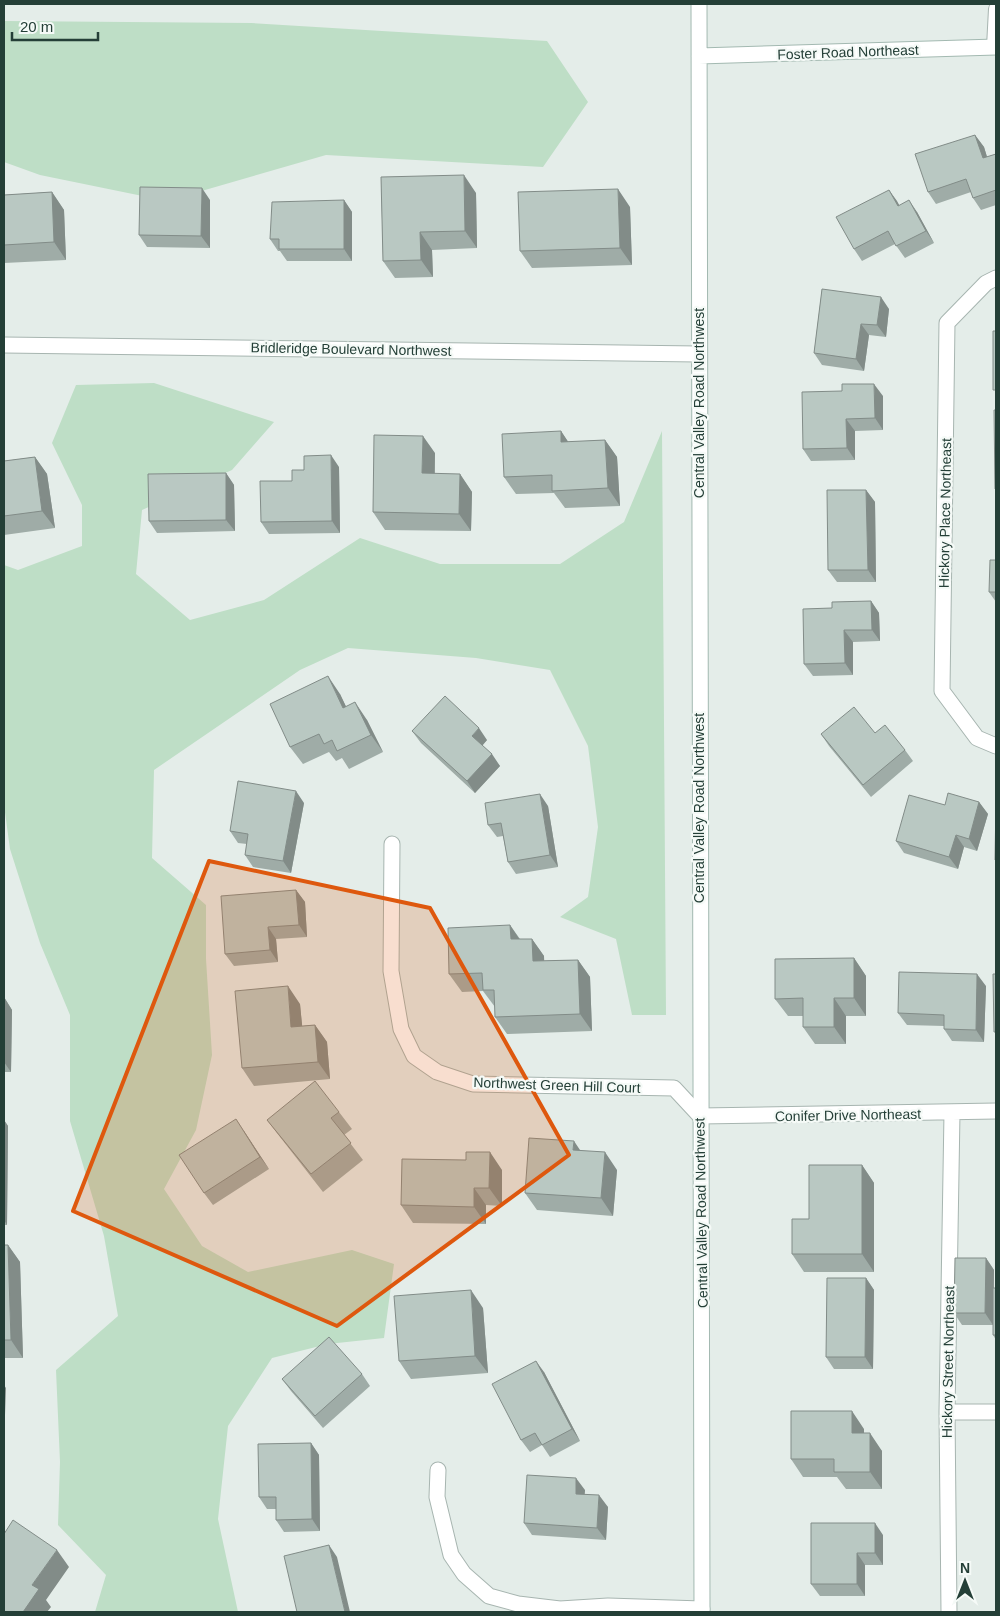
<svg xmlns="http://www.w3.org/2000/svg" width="1000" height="1616" viewBox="0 0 1000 1616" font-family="Arial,sans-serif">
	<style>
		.green { fill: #bedec6 }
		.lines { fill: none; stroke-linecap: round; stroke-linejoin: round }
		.lane-casing { stroke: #a7b5b0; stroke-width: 16 }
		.street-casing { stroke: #a7b5b0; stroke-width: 17 }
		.secondary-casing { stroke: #a3b9b1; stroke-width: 17 }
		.lane { stroke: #fff; stroke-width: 14 }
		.street { stroke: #fff; stroke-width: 15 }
		.secondary { stroke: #fff; stroke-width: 15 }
		.wall { fill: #9faca7 }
		.shaded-wall { fill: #828c88 }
		.building { fill: #b9c8c2; stroke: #828c88 }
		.marked { fill: #de580e; fill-opacity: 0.2; stroke: #de580e; stroke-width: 4; stroke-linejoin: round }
		.labels { text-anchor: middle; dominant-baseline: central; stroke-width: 4.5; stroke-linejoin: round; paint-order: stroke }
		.street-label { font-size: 14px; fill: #243f37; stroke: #f5faf7 }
	</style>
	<rect width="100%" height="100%" fill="#e4ede9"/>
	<!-- green -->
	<path class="green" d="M4,21L251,23L547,41L588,102L543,167L326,155L167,201L40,175L4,162Z
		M154,383L274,422L232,470L142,510L136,574L190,620L264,600L360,538L440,564H560L624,522L662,431L666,1015H632L616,939L560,917L588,897L598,827L588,746L550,670L476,658L348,648L300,670L154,770L152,858L206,905V959L212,1055L196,1130L164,1189L202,1246L248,1272L352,1250L394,1264L384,1338L328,1344L272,1358L228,1426L218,1519L238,1612H95L106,1575L58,1525L60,1462L56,1370L118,1316L104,1236L70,1121V1015L40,943L10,849L4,805V565L18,570L82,546V505L52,443L76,385Z"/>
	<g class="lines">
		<!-- lane casing -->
		<g class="lane-casing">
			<path id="lane" d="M994,47L996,9"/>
		</g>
		<!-- street casing -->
		<g class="street-casing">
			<path id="street" d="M996,278L986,283L947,323L942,691L977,738L996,746
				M4,345L698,354
				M392,844L391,971L401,1029L414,1056L437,1072L473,1084L674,1088L700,1116L996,1111
				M947,1412H996
				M438,1470L437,1497L451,1555L464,1574L489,1596L518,1604L560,1609L608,1606L702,1609
				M949,1612L947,1412L952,1113"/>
		</g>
		<!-- secondary casing -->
		<g class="secondary-casing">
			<path id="secondary" d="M699,4L702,1612
				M699,56L996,47"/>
		</g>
		<!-- lane -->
		<use href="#lane" class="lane"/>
		<!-- street -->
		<use href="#street" class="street"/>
		<!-- secondary -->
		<use href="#secondary" class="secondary"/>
	</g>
	<!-- wall -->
	<path class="wall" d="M975,135L984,147L987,157L996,154V205L981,210L973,198L971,192L936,204L928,192Z
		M381,177L476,193L477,248L432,250L433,277L395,278L383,261Z
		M889,190L899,205L917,212L934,243L905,258L895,244L862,261L854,249Z
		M52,192L64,210L66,260L4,263V195Z
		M210,200V248L147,247L139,235Z
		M344,200L352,212V261H287L280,251H278L270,239Z
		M630,207L632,265L532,268L520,251Z
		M822,289L889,309L886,337L869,335L864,371L822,365L814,353Z
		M842,391L883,396V430L855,431V460L811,461L803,449Z
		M561,431L568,442L605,440L617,457L620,506L565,508L554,493L516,494L504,477Z
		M435,453V474H460L472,492L471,531L385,530L373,512Z
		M35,457L47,474L55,528L4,535V461Z
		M339,467L340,533L269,534L261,522L292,481Z
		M226,473L234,485L235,531L157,533L149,521Z
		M866,490L875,502L876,582H837L828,570Z
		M996,560V602L989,592Z
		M871,601L879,613L880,641L853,642V675L813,676L804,664Z
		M340,694L346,707L367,720L383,752L349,769L342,758L336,761L329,752L303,764L290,747Z
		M412,731L487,740L482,746L500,766L475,793L421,743Z
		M821,734L905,750L913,761L871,797L829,746Z
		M979,802L988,814L977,851L964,847L958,869L904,853L896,841L945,805Z
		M304,803L291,873L253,867L245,855L247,844L238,843L230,831Z
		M548,806L558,867L516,874L508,862L503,836L497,837L488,825Z
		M296,890L305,902L307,937L276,939L278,962L234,966L225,954Z
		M510,925L520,939H532L544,956V961L578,960L590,977L592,1031L507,1034L495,1017V1007L483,991L462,992L449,974Z
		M854,958L866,976V1016H846V1044H815L803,1027V1016H788L775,999Z
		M986,986L984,1042L952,1041L944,1029V1026L907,1025L898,1013Z
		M4,997L12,1010L11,1072H4Z
		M300,1004L302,1026L315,1025L327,1042L330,1079L254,1086L242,1068Z
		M339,1112L352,1129L344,1135L363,1160L323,1192L280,1137L267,1120Z
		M4,1120L8,1126L7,1225H4Z
		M244,1131L269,1169L213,1205L204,1193Z
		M466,1160L502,1170V1206L486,1205V1224L413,1223L401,1205Z
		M862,1165L874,1183V1272H804L792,1254L809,1219Z
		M617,1170L613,1216L537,1210L525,1193Z
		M4,1245H8L20,1262L23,1358H4Z
		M986,1258L994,1270V1288H996V1340L993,1335V1325H962L954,1313Z
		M866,1278L874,1290L873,1369H834L826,1357Z
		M483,1308L488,1373L411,1379L399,1361Z
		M544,1372L580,1441L550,1457L542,1445L530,1452L521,1440Z
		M362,1374L370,1386L323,1428L291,1391L282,1379Z
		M864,1429V1433L882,1451V1489H846L837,1477H803L791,1459Z
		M311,1443L319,1455L320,1531L284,1532L276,1520V1509H267L259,1497Z
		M585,1490L584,1494L608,1507L606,1540L532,1535L524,1523Z
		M883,1535V1565H865V1596H820L811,1584Z"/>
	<!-- shaded-wall -->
	<path class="shaded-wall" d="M975,135L984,147L991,170L983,158Z
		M464,175L476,193L477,248L465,231Z
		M202,188L210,200V248L201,236Z
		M618,189L630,207L632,265L620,248Z
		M889,190L897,201L906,218L898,206Z
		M52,192L64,210L66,260L54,242Z
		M344,200L352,212V261L344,249Z
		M909,200L917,212L934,243L926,231Z
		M420,232L432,250L433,277L421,260Z
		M881,297L889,309L886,337L877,325Z
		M861,324L869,335L864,371L856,359Z
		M874,384L883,396V430L875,418Z
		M846,419L855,431V460L847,448Z
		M561,431L573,449L561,442Z
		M423,436L435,453L434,491L422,473Z
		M605,440L617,457L620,506L608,488Z
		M331,455L339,467L340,533L332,521Z
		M35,457L47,474L55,528L42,511Z
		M226,473L234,485L235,531L226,520Z
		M460,474L472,492L471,531L459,514Z
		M866,490L875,502L876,582L868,570Z
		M871,601L879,613L880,641L872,630Z
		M844,630L853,642V675L845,663Z
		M328,676L340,694L355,725L343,708Z
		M355,702L367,720L383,752L371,735Z
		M479,728L487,740L480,748L472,736Z
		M492,754L500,766L475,793L467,781Z
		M296,791L304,803L291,873L283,861Z
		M540,794L548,806L558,867L550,855Z
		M979,802L988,814L977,851L969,839Z
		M956,835L964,847L958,869L949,857Z
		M296,890L305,902L307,937L299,925Z
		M510,925L522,943L511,939Z
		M268,927L276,939L278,962L270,950Z
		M532,939L544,956L545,979L533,961Z
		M854,958L866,976V1016L854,998Z
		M578,960L590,977L592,1031L580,1014Z
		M977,974L986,986L984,1042L976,1030Z
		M288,986L300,1004L304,1044L291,1027Z
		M4,997L12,1010L11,1072L4,1062Z
		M834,998L846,1016V1044L834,1027Z
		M315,1025L327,1042L330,1079L318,1062Z
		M236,1119L244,1131L269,1169L260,1157Z
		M4,1120L8,1126L7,1225L4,1220Z
		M574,1141L586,1159L573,1150Z
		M490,1152L502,1170V1206L489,1188Z
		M605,1152L617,1170L613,1216L601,1198Z
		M862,1165L874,1183V1272L862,1254Z
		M474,1188L486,1205V1224L474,1207Z
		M8,1245L20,1262L23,1358L11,1340Z
		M986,1258L994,1270L993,1325L985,1313Z
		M866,1278L874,1290L873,1369L865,1357Z
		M471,1290L483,1308L488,1373L475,1356Z
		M536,1361L544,1372L580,1441L572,1429Z
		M4,1385L6,1388L4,1442Z
		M852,1411L864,1429V1451L852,1433Z
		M870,1433L882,1451V1489L870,1472Z
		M311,1443L319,1455L320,1531L312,1519Z
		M576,1478L585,1490L584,1505L576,1494Z
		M599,1495L608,1507L606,1540L597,1528Z
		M875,1523L883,1535V1565L875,1553Z
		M329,1545L337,1557L350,1612H345Z
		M57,1550L69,1567L46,1600L51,1607L47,1612H23L32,1585Z
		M857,1553L865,1565V1596L857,1584Z"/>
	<!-- building -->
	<path class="building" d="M975,135L983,158L996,154V190L973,198L966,179L928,192L915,154Z
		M464,175L465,231L420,232L421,260L383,261L381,177Z
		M140,187L202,188L201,236L139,235Z
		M618,189L620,248L520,251L518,192Z
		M889,190L898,206L909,200L926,231L896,246L888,231L854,249L836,217Z
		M52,192L54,242L4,245V195Z
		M344,200V249H279V239H270L272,202Z
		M822,289L881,297L877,325L861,324L856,359L814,353Z
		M993,331H996V390H993Z
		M842,384H874L875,418L846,419L847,448L803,449L802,392L842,391Z
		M994,410H996V489H995Z
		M561,431V442L605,440L608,488L552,491V475L504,477L502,434Z
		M374,435L423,436L422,473L460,474L459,514L373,512Z
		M331,455L332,521L261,522L260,481H292V470H304V456Z
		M35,457L42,511L4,516V461Z
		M226,473V520L149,521L148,474Z
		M827,490H866L868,570H828Z
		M990,560H996V592H989Z
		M871,601L872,630H844L845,663L804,664L803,609L832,608V602Z
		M328,676L343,708L355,702L371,735L337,751L332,740L324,744L319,734L290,747L270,704Z
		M445,696L479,728L472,736L492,754L467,781L412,731Z
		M854,707L875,733L885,725L905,750L863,785L821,734Z
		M238,781L296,791L283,861L245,855L248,834L230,831Z
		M948,793L979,802L969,839L956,835L949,857L896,841L909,795L945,805Z
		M540,794L550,855L508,862L501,823L488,825L485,803Z
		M996,800V860H995Z
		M296,890L299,925L268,927L270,950L225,954L221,896Z
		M510,925L511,939H532L533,961L578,960L580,1014L495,1017L494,990H483L482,973L449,974L448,928Z
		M854,958V998H834V1027H803V998L775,999V959Z
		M899,972L977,974L976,1030L944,1029V1015L898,1013Z
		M993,974H996V1032H994Z
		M288,986L291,1027L315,1025L318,1062L242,1068L235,991Z
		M315,1081L339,1112L331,1118L351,1143L311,1174L267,1120Z
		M236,1119L260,1157L204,1193L179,1155Z
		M529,1138L574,1141L573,1150L605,1152L601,1198L525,1193Z
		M466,1152H490L489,1188H474V1207L401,1205L402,1159L466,1160Z
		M809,1165H862V1254H792V1219H809Z
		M4,1245H8L11,1340H4Z
		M955,1258H986L985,1313H954Z
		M827,1278H866L865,1357H826Z
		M993,1288H996V1335H993Z
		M471,1290L475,1356L399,1361L394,1296Z
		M329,1337L362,1374L315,1416L282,1379Z
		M536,1361L572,1429L542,1445L535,1433L521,1440L492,1384Z
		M791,1411H852V1433H870V1472H834V1459H791Z
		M311,1443L312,1519L276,1520V1497H259L258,1444Z
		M527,1475L576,1478V1494L599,1495L597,1528L524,1523Z
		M13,1520L57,1550L32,1585L39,1589L23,1612H4V1534Z
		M811,1523H875V1553H857V1584H811Z
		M329,1545L345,1612H297L284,1556Z"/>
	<!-- marked area -->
	<path class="marked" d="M209,861L430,908L569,1155L337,1326L73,1211Z"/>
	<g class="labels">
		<!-- street labels -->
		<g class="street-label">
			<text transform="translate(848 52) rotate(-2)">Foster Road Northeast</text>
			<text transform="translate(351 349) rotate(1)">Bridleridge Boulevard Northwest</text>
			<text transform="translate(699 403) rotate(-90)">Central Valley Road Northwest</text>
			<text transform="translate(945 513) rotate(-89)">Hickory Place Northeast</text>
			<text transform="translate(699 808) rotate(-90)">Central Valley Road Northwest</text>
			<text transform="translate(557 1085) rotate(2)">Northwest Green Hill Court</text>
			<text transform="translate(848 1115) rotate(-1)">Conifer Drive Northeast</text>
			<text transform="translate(701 1213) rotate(-91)">Central Valley Road Northwest</text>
			<text transform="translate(948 1362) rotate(-89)">Hickory Street Northeast</text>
		</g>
	</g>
	<!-- border -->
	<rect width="1000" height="1616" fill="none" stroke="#243f37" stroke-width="10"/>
	<!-- north arrow -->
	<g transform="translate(965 1581)" stroke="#f5faf7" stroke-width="4" paint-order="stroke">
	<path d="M0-4L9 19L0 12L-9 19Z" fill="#243f37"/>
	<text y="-8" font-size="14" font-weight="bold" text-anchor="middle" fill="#243f37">N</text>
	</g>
	<!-- scale -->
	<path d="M12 32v8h86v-8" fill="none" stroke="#243f37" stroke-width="2.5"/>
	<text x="20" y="32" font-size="15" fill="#243f37" stroke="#f5faf7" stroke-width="4" paint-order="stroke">20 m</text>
</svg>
